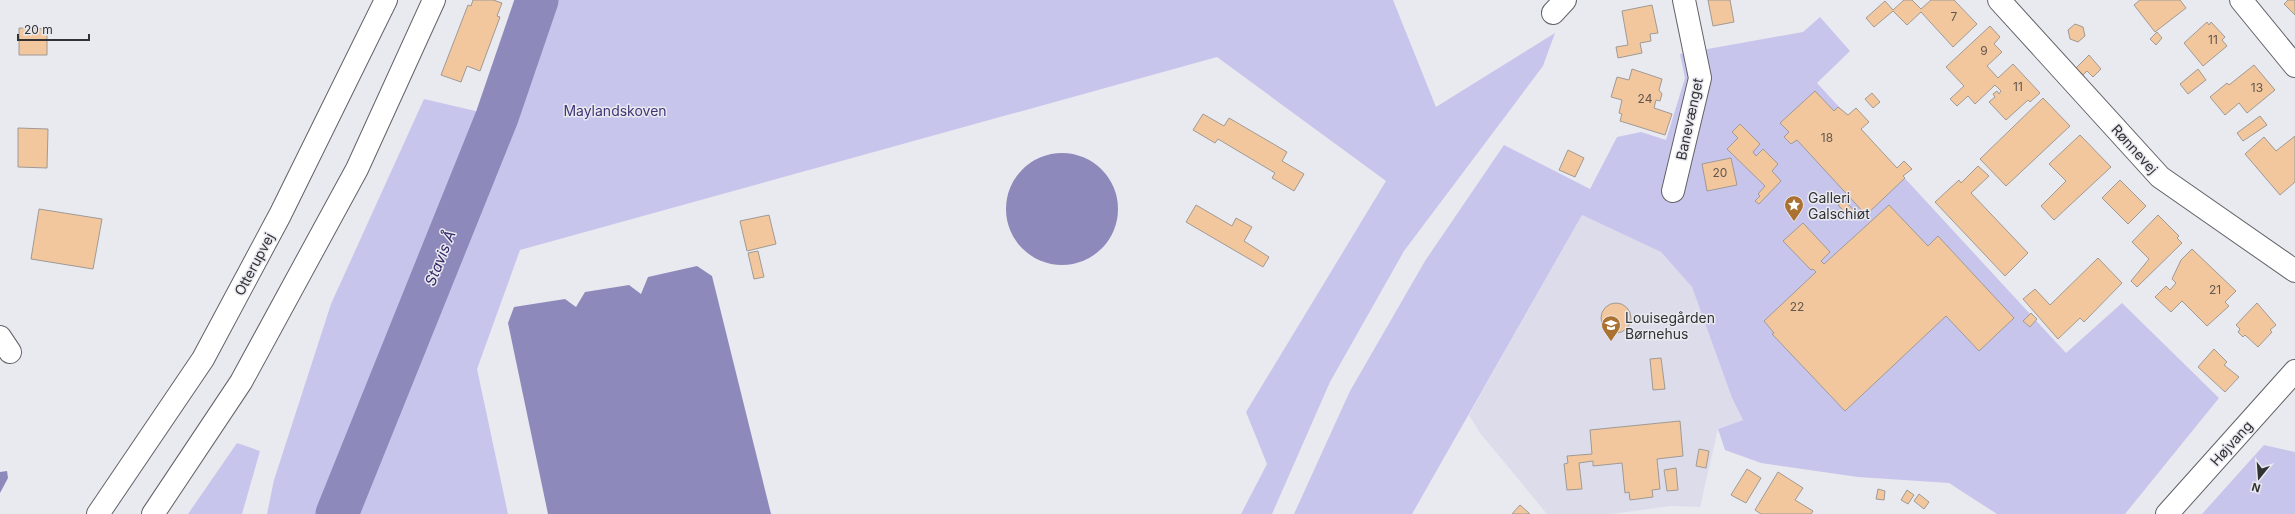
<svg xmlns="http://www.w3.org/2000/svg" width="2295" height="514" viewBox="0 0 2295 514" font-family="Inter,sans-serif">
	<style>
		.built { fill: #dddceb }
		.green { fill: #c8c5ec }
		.water { fill: #8d89bb }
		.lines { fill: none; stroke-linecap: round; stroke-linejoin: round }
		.river { stroke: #8d89bb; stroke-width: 43 }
		.building { fill: #f3c79d; stroke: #9f9a95 }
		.minor-casing { stroke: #616167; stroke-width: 24 }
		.tertiary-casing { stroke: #616167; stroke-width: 24 }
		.secondary-casing { stroke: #616167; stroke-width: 24 }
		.minor { stroke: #fff; stroke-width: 22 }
		.tertiary { stroke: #fff; stroke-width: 22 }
		.secondary { stroke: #fff; stroke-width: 22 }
		.labels { text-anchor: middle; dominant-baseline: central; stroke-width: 3; stroke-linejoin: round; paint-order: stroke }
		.number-label { font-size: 12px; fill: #62574e }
		.park-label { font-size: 14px; fill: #403575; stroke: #e9e9f0 }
		.street-label { font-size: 14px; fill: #323234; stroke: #e9e9f0 }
		.poi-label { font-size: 14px; fill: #323234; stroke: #e9e9f0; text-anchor: start }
		.water-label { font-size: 15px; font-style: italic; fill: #332765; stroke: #e9e9f0 }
	</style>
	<rect width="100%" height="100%" fill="#e9e9f0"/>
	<!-- built -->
	<path class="built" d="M1582,215L1661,252L1692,287L1732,398L1743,420L1718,429L1700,507L1671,506L1612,514H1547L1480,433L1469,415Z"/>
	<!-- green -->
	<path class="green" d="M537,0H1393L1436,107L1555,33L1543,66L1404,251L1330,382L1272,514H1241L1267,464L1246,412L1386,181L1217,57L520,250L477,369L508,514H267L274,480L331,304L424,99L497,116Z
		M1820,17L1850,51L1817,83L2066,353L2122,303L2219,398L2125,514H1997L1949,483L1858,477L1761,463L1725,450L1718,429L1743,420L1732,398L1692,287L1661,252L1582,215L1412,514H1294L1350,391L1425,261L1504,145L1590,189L1617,137L1641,132L1666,140L1685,78L1680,54L1803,32Z
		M237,443L260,451L242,514H188Z
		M2264,445L2295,452V514H2202Z"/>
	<!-- water -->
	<path class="water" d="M1006 209a56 56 0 1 1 112 0a56 56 0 1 1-112 0Z
		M697,266L712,276L771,514H548L508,323L514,307L565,299L576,307L585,292L629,285L641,294L648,277Z
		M7,471L8,478L0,493V472Z"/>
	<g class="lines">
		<!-- river -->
		<path class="river" d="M337,514L497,117L537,0"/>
	</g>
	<!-- building -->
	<path class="building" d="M473,0H493L502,3L497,16L500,17L480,71L467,66L461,82L441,75L468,5L471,6Z
		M1708,0H1730L1734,22L1713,26Z
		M1904,0H1912L1921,9L1931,0H1954L1977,24L1953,47L1921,12L1907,25L1893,11L1874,27L1866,18L1885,1L1893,10Z
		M2140,0H2180L2186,8L2155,32L2134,5Z
		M2288,0H2295V15L2284,4Z
		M1652,5L1658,33L1650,34L1651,41L1640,43L1642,53L1618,58L1616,47L1628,45L1622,11Z
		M2207,22L2209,25L2211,22L2225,37L2222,40L2227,46L2203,66L2184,43Z
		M2075,24L2083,27L2085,36L2078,42L2070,39L2068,30Z
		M1990,26L2000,37L1994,44L2002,52L1987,66L1998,78L2013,64L2040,93L2030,102L2028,100L2006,120L1989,102L1995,97L1993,94L1997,91L1999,94L2001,91L1995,85L1975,104L1968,96L1957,106L1950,99L1964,86L1946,67Z
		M19,28L47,29V55H19Z
		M2157,32L2162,38L2156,45L2150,39Z
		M2089,55L2101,69L2093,77L2087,71L2083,75L2076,68Z
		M2254,65L2275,90L2247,113L2239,103L2225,115L2210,97L2227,83L2229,85Z
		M1632,69L1662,79L1659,90L1662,94L1660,101L1656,100L1654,108L1672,114L1665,135L1620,121L1622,114L1619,113L1622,100L1611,97L1617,77L1629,80Z
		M2198,69L2206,80L2188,94L2180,84Z
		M1815,91L1834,111L1838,107L1848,115L1856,108L1869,122L1861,129L1897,168L1904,161L1912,169L1903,176L1905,178L1866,215L1797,140L1791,144L1784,137L1789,132L1780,123Z
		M1872,93L1880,102L1873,108L1865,99Z
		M2043,98L2070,126L2006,186L1980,159Z
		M1203,114L1224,126L1229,118L1287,152L1282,161L1304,174L1294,191L1272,178L1275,173L1218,139L1215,143L1193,130Z
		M2260,116L2267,125L2243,141L2237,133Z
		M1740,124L1760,144L1753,152L1756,156L1763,149L1778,164L1772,171L1781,181L1759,204L1755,201L1760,196L1758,194L1765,186L1727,149L1738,138L1732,132Z
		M18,128L48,129L47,168L18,167Z
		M2080,135L2111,167L2054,220L2041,206L2066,181L2049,164Z
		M2295,136V182L2280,195L2245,154L2264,137L2276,151Z
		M1568,150L1584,158L1575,177L1559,170Z
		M1731,158L1737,185L1707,191L1702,164Z
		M1978,166L1989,176L1971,193L2028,253L2005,276L1935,202L1959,180L1961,183Z
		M2120,180L2146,206L2128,224L2102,198Z
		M1844,200L1858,215L1852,220L1838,205Z
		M1196,205L1232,226L1236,218L1252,227L1244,241L1269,257L1263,267L1186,222Z
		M1889,205L1928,246L1938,236L2014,318L1979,351L1946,316L1845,411L1772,334L1774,333L1764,321L1816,272L1813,269L1811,270L1783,241L1803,223L1830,252L1821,261L1824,264Z
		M39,209L102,219L93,269L31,259Z
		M769,215L776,244L747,251L740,221Z
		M2158,215L2179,236L2177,238L2182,243L2137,287L2131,281L2149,259L2132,242Z
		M2192,249L2236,291L2225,302L2229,306L2207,326L2182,301L2171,312L2155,297L2166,286L2170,290L2176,283L2172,279L2181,260Z
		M758,251L764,277L754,279L748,253Z
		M2098,258L2122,283L2084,322L2080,318L2058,339L2023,299L2035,289L2050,305Z
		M1601 318a15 15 0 1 1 30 0a15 15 0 1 1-30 0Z
		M2257,303L2276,325L2270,330L2272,332L2258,347L2245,335L2243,337L2238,332L2240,329L2236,325Z
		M2031,313L2037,319L2030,327L2023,321Z
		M2214,349L2227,362L2224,365L2239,377L2225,392L2198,367Z
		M1661,358L1665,389L1653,390L1650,359Z
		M1680,421L1683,456L1657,459L1660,489L1652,490L1653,497L1630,500L1629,492L1625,493L1622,463L1593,466V461L1579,463L1582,489L1567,490L1564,464L1568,463L1567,456L1592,454L1590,430Z
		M1699,449L1709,451L1706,468L1696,466Z
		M1676,468L1678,490L1667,491L1664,470Z
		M1747,469L1761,478L1746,503L1731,495Z
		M1778,472L1803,488L1795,500L1813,511L1811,514H1761L1755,510Z
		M1878,489L1885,491L1884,500L1876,499Z
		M1907,490L1914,495L1908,504L1901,500Z
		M1919,494L1929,502L1924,509L1914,501Z
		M1520,505L1530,514H1512Z"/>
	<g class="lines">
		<!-- minor casing -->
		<g class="minor-casing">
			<path id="minor" d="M1999,0L2160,177L2295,271
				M2241,0L2295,66
				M1553,13L1565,0
				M1673,191L1700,78L1684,0
				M0,337L10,352"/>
		</g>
		<!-- tertiary casing -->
		<g class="tertiary-casing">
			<path id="tertiary" d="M2167,514L2295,371"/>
		</g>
		<!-- secondary casing -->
		<g class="secondary-casing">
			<path id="secondary" d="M98,514L203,359L280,215L386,0
				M153,514L241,382L357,169L434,0"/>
		</g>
		<!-- minor -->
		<use href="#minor" class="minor"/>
		<!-- tertiary -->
		<use href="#tertiary" class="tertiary"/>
		<!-- secondary -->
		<use href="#secondary" class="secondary"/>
	</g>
	<!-- icons -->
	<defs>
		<g id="sight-pin" transform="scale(1)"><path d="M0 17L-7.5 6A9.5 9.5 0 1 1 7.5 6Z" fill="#ab7131" stroke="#e9e9f0"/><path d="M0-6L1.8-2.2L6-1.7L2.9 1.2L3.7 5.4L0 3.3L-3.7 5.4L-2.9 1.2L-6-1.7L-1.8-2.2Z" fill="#fff"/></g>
		<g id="school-pin" transform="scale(1)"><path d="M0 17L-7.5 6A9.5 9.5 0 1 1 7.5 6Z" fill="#ab7131" stroke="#e9e9f0"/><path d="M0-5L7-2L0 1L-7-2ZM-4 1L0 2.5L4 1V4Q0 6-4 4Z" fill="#fff"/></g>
	</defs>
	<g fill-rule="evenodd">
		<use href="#sight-pin" x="1794" y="205"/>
		<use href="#school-pin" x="1611" y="325"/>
	</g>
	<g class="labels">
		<!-- number labels -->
		<g class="number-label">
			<text x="1954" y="16">7</text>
			<text x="2213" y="39">11</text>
			<text x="1984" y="50">9</text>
			<text x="2018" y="86">11</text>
			<text x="2257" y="87">13</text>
			<text x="1645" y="98">24</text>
			<text x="1827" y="137">18</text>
			<text x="1720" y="172">20</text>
			<text x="2215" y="289">21</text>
			<text x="1797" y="306">22</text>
		</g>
		<!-- park labels -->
		<g class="park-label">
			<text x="615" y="110">Maylandskoven</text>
		</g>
		<!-- street labels -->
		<g class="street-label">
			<text transform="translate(1689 119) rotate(-78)">Banevænget</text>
			<text transform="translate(2135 149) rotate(48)">Rønnevej</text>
			<text transform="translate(254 264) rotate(-62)">Otterupvej</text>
			<text transform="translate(2231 443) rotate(-48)">Højvang</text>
		</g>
		<!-- poi labels -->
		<g class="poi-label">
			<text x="1808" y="197">Galleri<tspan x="1808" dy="16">Galschiøt</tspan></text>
			<text x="1625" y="317">Louisegården<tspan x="1625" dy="16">Børnehus</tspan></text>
		</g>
		<!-- water labels -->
		<g class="water-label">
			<text transform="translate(440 258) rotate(-68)">Stavis Å</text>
		</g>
	</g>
	<!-- north arrow -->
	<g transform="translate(2259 478) rotate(197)" stroke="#e9e9f0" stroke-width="3" paint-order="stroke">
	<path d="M0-3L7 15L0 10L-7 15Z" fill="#323234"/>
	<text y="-6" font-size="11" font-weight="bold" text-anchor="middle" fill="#323234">N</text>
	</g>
	<!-- scale -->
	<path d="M18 34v6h71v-6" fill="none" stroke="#323234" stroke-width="2"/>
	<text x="24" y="34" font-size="12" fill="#323234" stroke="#e9e9f0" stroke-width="3" paint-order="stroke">20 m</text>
</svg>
